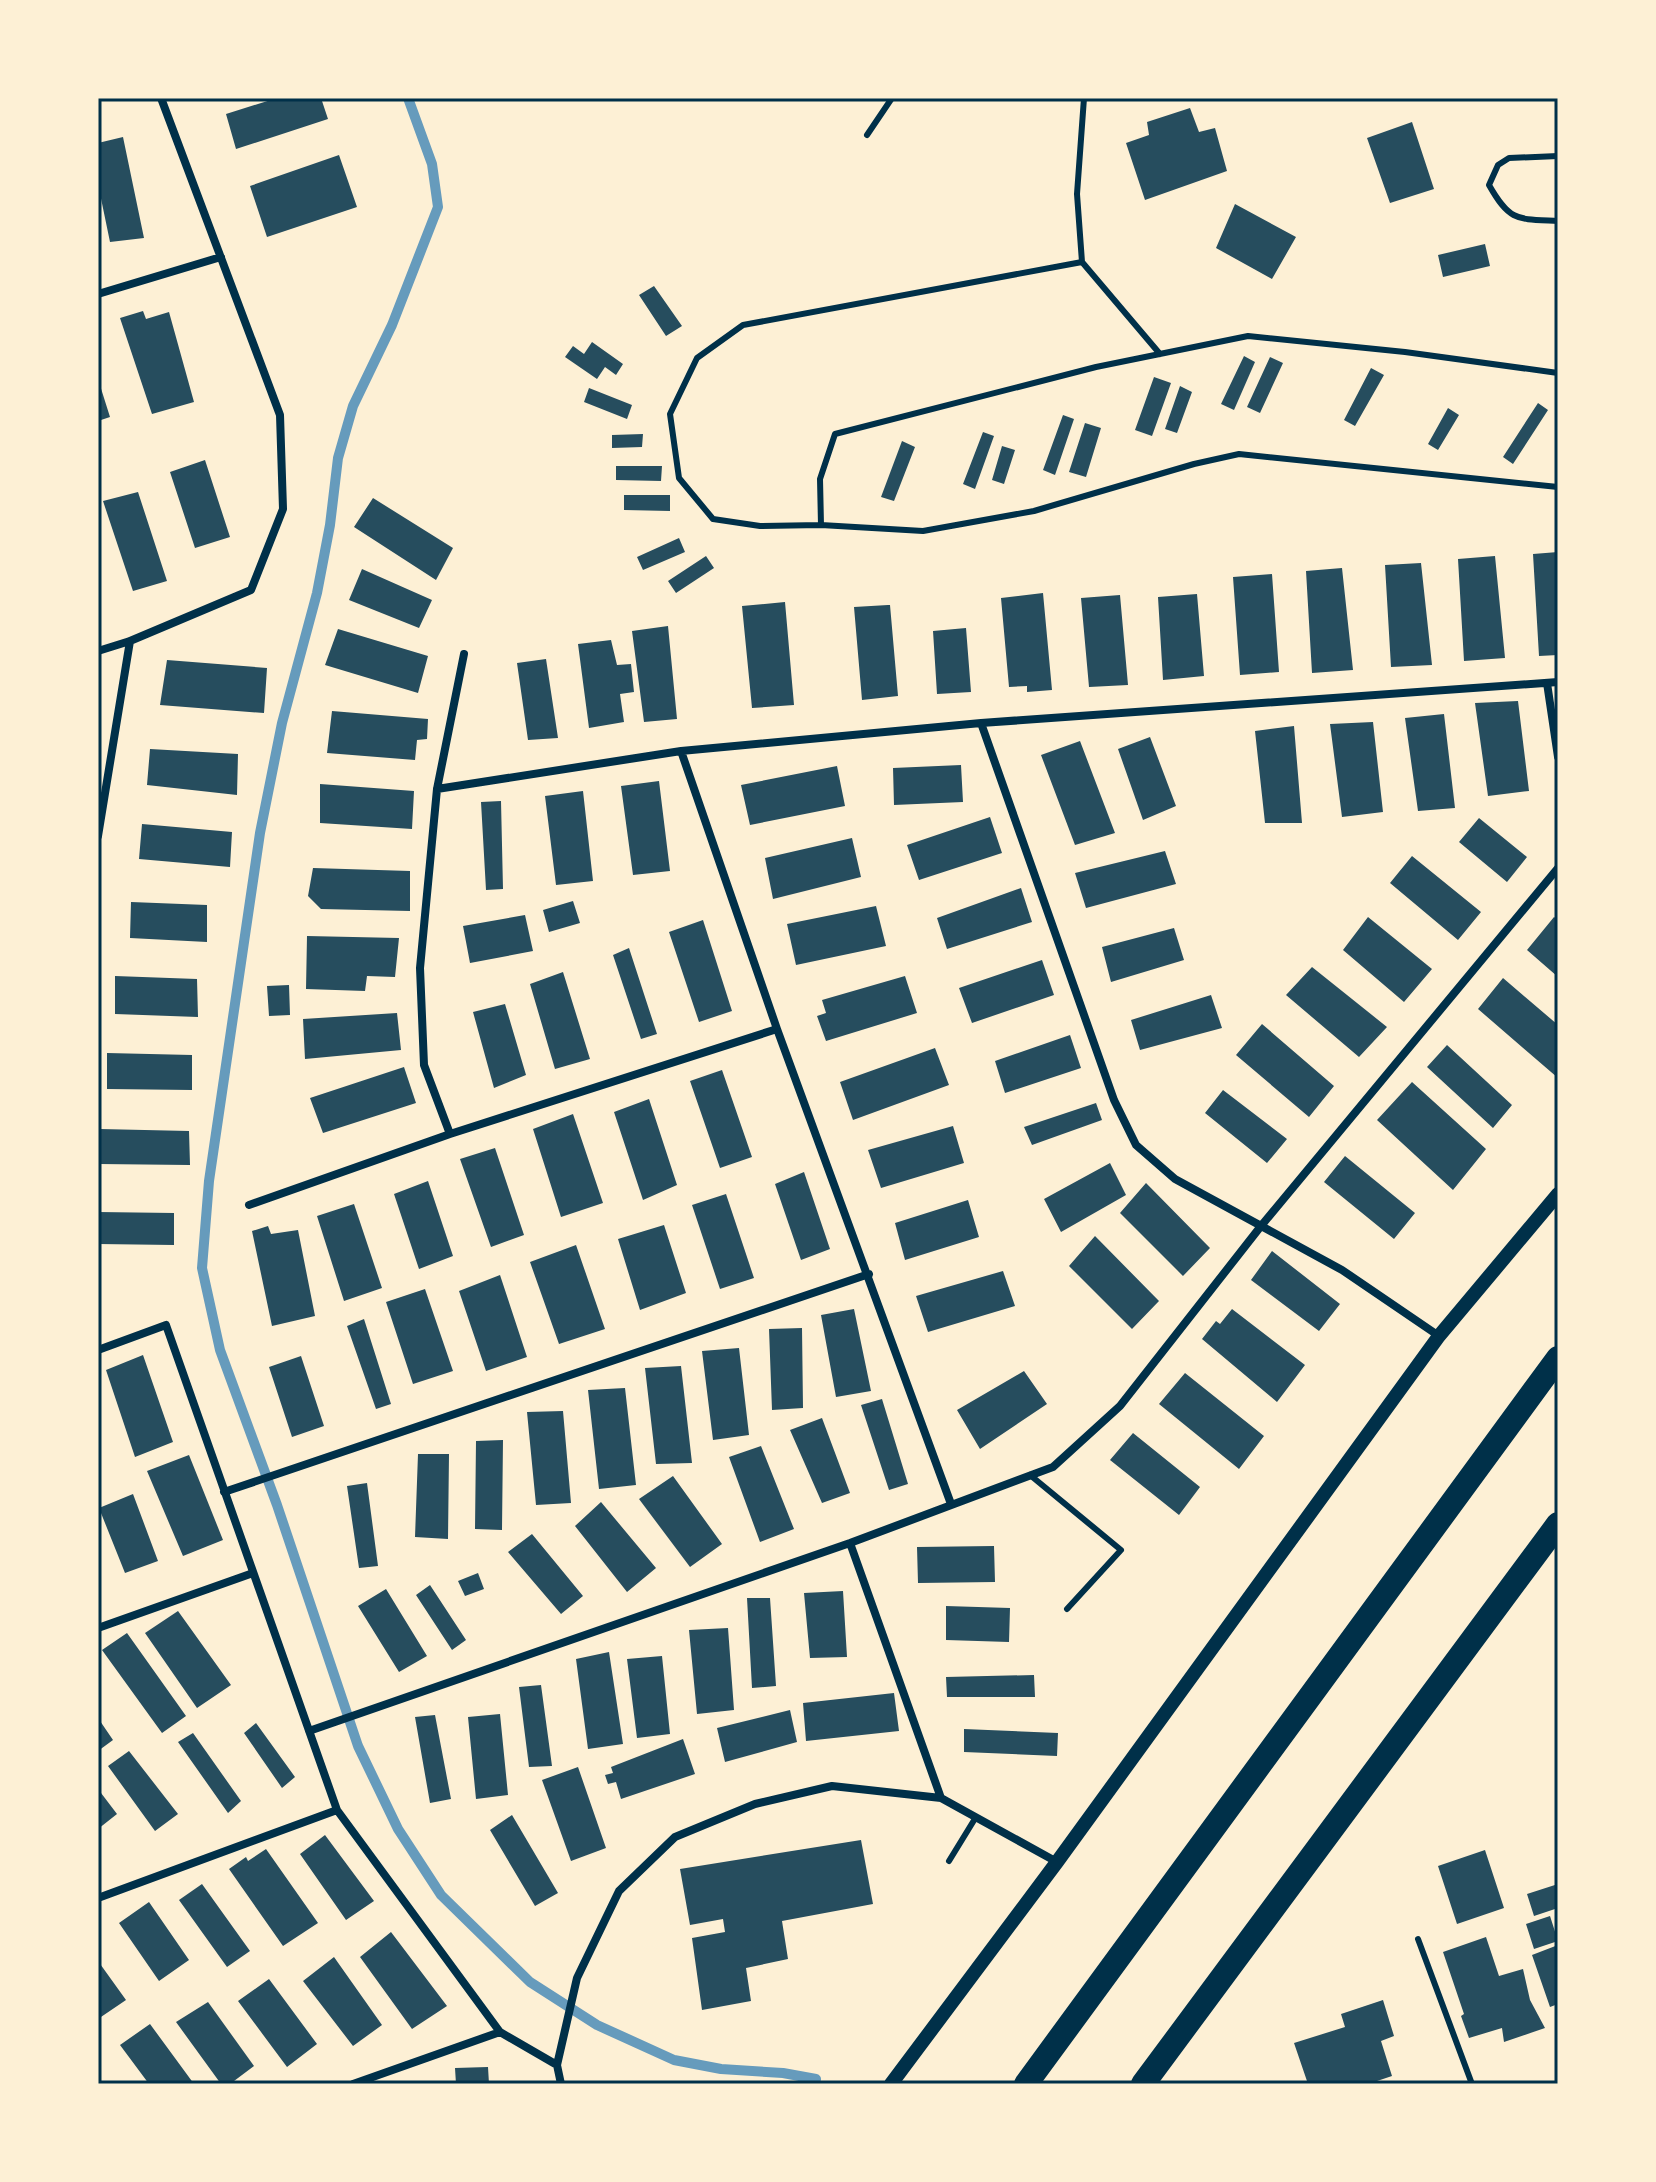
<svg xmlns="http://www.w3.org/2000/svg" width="1656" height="2182" viewBox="0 0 1656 2182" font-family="'Exo 2',sans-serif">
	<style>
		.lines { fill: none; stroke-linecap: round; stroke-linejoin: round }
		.stream { stroke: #669bbc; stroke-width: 10 }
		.building { fill: #264d5e }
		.service { stroke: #003049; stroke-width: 6 }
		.minor { stroke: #003049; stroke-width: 8 }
		.tertiary { stroke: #003049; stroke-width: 14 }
		.motorway { stroke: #003049; stroke-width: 24 }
		.neatline { fill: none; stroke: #003049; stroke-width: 3 }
	</style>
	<rect width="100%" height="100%" fill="#fdf0d5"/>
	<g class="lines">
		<!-- stream -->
		<path class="stream" d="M408,98L432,164L438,207L392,325L353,406L338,458L330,525L317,593L282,723L260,833L209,1181L202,1268L220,1350L277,1505L358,1746L398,1829L441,1895L530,1982L597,2025L674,2060L721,2069L783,2073L816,2079L813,2084"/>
	</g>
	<!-- building -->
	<path class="building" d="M277,98H321L328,119L236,149L226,114Z
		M1190,108L1199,132L1215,128L1227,171L1145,200L1126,143L1149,135L1147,122Z
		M1412,122L1434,189L1390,203L1367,138Z
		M123,137L144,238L110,242L98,184V143Z
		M339,155L357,207L267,237L250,186Z
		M1235,204L1296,237L1272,279L1216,248Z
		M1485,244L1490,266L1443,277L1438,255Z
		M654,286L682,326L666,336L639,295Z
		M143,311L146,319L169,312L194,402L152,414L120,318Z
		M592,342L623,364L616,375L605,367L597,379L565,357L573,346L584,354Z
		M1244,356L1255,362L1234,410L1221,404Z
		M1270,357L1283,363L1260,413L1247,407Z
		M1371,368L1384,375L1355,426L1344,420Z
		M1154,377L1171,383L1152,436L1135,430Z
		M98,379L110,417L98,421Z
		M1180,386L1192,392L1177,433L1165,429Z
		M589,388L632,405L627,419L584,402Z
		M1538,403L1548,410L1513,464L1503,457Z
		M1448,408L1459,415L1438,450L1428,444Z
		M1063,415L1074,419L1055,475L1043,470Z
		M1085,423L1101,428L1086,477L1069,472Z
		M983,432L994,436L975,489L963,484Z
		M643,434L642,447L612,448V435Z
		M902,441L915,447L894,501L881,497Z
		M1002,446L1015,450L1004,484L992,480Z
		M205,460L230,537L195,548L170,472Z
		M616,466H662L661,481L616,480Z
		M138,492L167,581L133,591L103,501Z
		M624,495H670V511L624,510Z
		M373,498L453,548L436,580L354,527Z
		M679,538L685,552L643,570L637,557Z
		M1558,552V655L1539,656L1533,554Z
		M706,556L714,568L676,593L668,581Z
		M1495,556L1505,658L1464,661L1458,559Z
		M1421,563L1432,665L1391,667L1385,565Z
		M1342,568L1353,670L1312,673L1306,571Z
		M362,569L432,600L419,628L349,600Z
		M1272,574L1279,672L1240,675L1233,577Z
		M1043,593L1052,690L1027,692V686L1009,687L1001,598Z
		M1197,594L1204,676L1163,680L1158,597Z
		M1120,595L1128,685L1089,687L1081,598Z
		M785,602L794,705L752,708L742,606Z
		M888,605H890L898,696L862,700L854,607Z
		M668,626L677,719L644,722L632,631Z
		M966,628L971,692L937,694L933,631Z
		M338,629L428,656L418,693L325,665Z
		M611,640L617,665L631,664L634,692L620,694L624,722L589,728L578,644Z
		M546,659L558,738L528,740L517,663Z
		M167,660L267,668L264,713L160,705Z
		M1518,701L1529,791L1488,796L1475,703Z
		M332,711L428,719L427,739L417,740L415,760L327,753Z
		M1444,714L1455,808L1418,811L1405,718Z
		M1373,722L1383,812L1342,817L1330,724Z
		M1294,726L1302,823H1265L1255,731Z
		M1150,737L1176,806L1143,820L1118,749Z
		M1080,741L1115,833L1075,845L1041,755Z
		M150,749L238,754L237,795L147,785Z
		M961,765L963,802L894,805L893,768Z
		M837,766L845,806L750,825L741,785Z
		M659,781L670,871L633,875L621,786Z
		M320,784L414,791L412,829L320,823Z
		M583,791L593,881L556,885L545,796Z
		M501,801L503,889L486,890L481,802Z
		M990,817L1002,853L919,880L907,845Z
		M1479,818L1527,857L1507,882L1459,842Z
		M142,824L232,832L230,867L139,859Z
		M852,838L861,877L773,899L765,858Z
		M1165,851L1176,884L1086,908L1075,873Z
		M1412,856L1481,912L1458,940L1390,883Z
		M313,868L410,871V911L321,909L308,896Z
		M1021,888L1032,922L947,949L937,918Z
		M573,901L580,923L549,932L543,910Z
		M131,902L207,905V942L130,938Z
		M876,906L886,946L796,965L787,924Z
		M525,915L533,951L470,963L463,926Z
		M1368,917L1432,969L1404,1002L1343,950Z
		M1554,917L1558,920V977L1527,950Z
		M703,920L732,1011L699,1022L669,932Z
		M1174,928L1184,960L1111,982L1102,947Z
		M307,936L399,938L395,977L367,976L365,991L306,989Z
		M629,948L657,1034L641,1039L613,955Z
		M1042,960L1054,995L972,1023L959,988Z
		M1312,967L1387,1027L1359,1057L1286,995Z
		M563,972L590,1059L555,1069L530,984Z
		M115,976L197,979L198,1017L115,1014Z
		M905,976L917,1013L826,1041L817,1016L826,1013L822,1000Z
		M1503,978L1558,1025V1078L1478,1009Z
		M289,985L290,1015L269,1016L267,986Z
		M1211,995L1222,1028L1140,1050L1131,1020Z
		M505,1004L526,1075L494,1088L473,1012Z
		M397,1013L401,1050L305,1059L303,1019Z
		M1262,1024L1334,1086L1309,1117L1236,1055Z
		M1070,1035L1081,1068L1005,1093L995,1061Z
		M1447,1045L1512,1105L1493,1128L1427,1067Z
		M935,1048L949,1085L853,1120L840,1082Z
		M107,1053L192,1055V1090L107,1089Z
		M404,1067L416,1103L323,1133L310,1098Z
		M722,1070L752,1157L720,1168L690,1081Z
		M1412,1082L1486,1149L1453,1190L1377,1120Z
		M1223,1090L1287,1139L1267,1163L1205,1113Z
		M649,1099L677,1185L643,1200L614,1112Z
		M1096,1103L1102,1120L1032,1145L1024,1127Z
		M573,1114L603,1203L561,1217L533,1129Z
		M953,1126L964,1163L881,1188L868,1150Z
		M100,1129L189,1131L190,1165L99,1164Z
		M495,1148L524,1235L491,1247L460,1159Z
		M1345,1156L1415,1213L1394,1239L1324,1182Z
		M1110,1163L1126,1195L1061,1232L1044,1199Z
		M804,1172L830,1249L801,1260L775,1184Z
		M428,1181L453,1256L419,1269L394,1194Z
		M1146,1183L1210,1248L1183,1276L1120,1213Z
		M726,1194L754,1278L720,1289L692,1205Z
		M968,1200L979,1237L905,1260L895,1223Z
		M354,1204L382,1288L344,1301L317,1216Z
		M98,1212L174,1213V1245L98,1244Z
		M664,1225L686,1293L640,1310L618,1239Z
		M268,1226L271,1234L298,1230L315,1316L272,1326L252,1231Z
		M1095,1236L1159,1301L1132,1329L1069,1266Z
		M576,1245L605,1329L559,1344L530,1262Z
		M1272,1251L1340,1304L1319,1331L1251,1280Z
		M1003,1271L1015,1306L928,1332L916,1296Z
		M500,1275L527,1357L486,1371L459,1291Z
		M425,1289L453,1371L413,1384L386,1302Z
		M854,1309L871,1391L836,1397L821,1315Z
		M1232,1309L1305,1365L1277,1402L1202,1339L1216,1321L1220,1324Z
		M364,1319L391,1404L376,1409L347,1326Z
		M802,1328L803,1408L772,1410L769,1329Z
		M739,1348L749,1435L713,1440L702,1351Z
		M143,1355L173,1442L135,1457L106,1370Z
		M301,1356L324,1426L292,1437L269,1367Z
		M681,1366L692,1463L656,1464L645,1368Z
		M1024,1371L1047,1404L980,1449L957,1410Z
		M1185,1373L1264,1436L1239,1469L1159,1404Z
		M625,1388L636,1485L599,1489L588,1390Z
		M882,1399L908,1484L889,1490L861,1405Z
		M563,1411L571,1503L536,1505L527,1412Z
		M822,1418L850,1493L822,1503L790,1430Z
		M1133,1433L1200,1487L1179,1515L1110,1460Z
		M503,1440L502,1530L475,1529L476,1441Z
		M761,1446L794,1529L760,1542L729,1457Z
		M418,1454H449L448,1539L415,1537Z
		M189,1455L223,1540L183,1556L147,1471Z
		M673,1476L722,1544L690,1567L639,1499Z
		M367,1483L378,1566L359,1568L347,1486Z
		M133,1494L158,1561L125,1573L99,1508Z
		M601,1502L656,1568L627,1592L575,1526Z
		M532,1534L583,1596L561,1614L508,1552Z
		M994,1546L995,1582L918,1583L917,1547Z
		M478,1573L484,1589L465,1596L458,1581Z
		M430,1585L466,1640L452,1650L416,1595Z
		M386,1589L427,1656L399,1672L358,1606Z
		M843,1591L847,1657L810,1658L804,1593Z
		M747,1598H770L776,1686L752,1688Z
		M946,1606L1010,1608L1009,1642L946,1640Z
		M178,1611L231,1685L197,1708L145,1633Z
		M728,1628L734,1710L697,1714L689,1630Z
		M127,1633L186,1716L162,1733L102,1650Z
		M609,1652L623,1744L588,1749L576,1659Z
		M662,1656L670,1734L637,1738L627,1659Z
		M1034,1675L1035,1697H947L946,1677Z
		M541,1685L552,1766L529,1767L519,1687Z
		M894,1693L899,1731L806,1741L803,1703Z
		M790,1710L797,1742L725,1762L717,1728Z
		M500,1714L508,1795L476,1799L468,1717Z
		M435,1715L451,1799L430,1803L415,1717Z
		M98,1718L113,1740L98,1751Z
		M256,1723L295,1777L282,1788L244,1733Z
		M964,1729L1058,1733L1057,1756L964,1752Z
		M193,1733L241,1801L228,1813L178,1742Z
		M683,1739L695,1774L621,1799L616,1782L608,1784L605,1775L613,1773L611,1767Z
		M129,1751L178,1814L155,1831L108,1766Z
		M578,1767L606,1848L571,1861L542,1780Z
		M98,1789L117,1814L98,1829Z
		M512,1815L558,1893L535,1906L490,1830Z
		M325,1835L374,1901L346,1920L300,1854Z
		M861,1840L873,1904L782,1921L788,1959L746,1968L751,2001L702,2010L692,1938L725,1932L723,1919L690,1925L680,1869Z
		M266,1849L318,1923L283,1946L229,1869L246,1857L248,1861Z
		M1485,1850L1504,1908L1457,1924L1438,1866Z
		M202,1884L250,1951L227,1967L179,1900Z
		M1558,1884V1908L1534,1916L1527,1894Z
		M149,1902L189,1960L159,1981L119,1923Z
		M1550,1916L1558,1941L1534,1949L1526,1924Z
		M391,1932L447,2006L412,2029L360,1957Z
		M1486,1937L1499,1976L1523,1969L1530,2000L1545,2028L1504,2042L1502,2028L1469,2038L1461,2016L1464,2014L1443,1952Z
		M1558,1945V2004L1550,2007L1532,1955Z
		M334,1957L382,2025L353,2046L303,1981Z
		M98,1961L126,2000L98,2019Z
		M269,1979L317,2044L287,2067L238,2001Z
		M1383,2000L1394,2036L1381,2041L1392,2076L1368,2084H1308L1294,2043L1345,2027L1341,2014Z
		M208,2002L254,2066L230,2084H221L176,2022Z
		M150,2024L194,2084H149L120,2045Z
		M488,2067L489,2084H456L455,2068Z"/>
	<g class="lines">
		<!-- service -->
		<path class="service" d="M867,135L892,98
			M1558,156L1509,158L1498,165L1489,185C1510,222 1517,219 1558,221
			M1082,262L1077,194L1084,98
			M1160,354L1082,262L743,325L697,358L670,414L679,478L713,519L760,526L821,525L923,531L1034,511L1194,464L1239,454L1558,487
			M821,525L820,479L835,434L1096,367L1248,336L1405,352L1558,373
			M1030,1475L1121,1550L1067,1609
			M949,1861L976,1817
			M1418,1939L1472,2084"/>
		<!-- minor -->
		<path class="minor" d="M98,294L221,257
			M98,651L130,641L251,590L283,509L280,415L161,98
			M1547,683L1558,757
			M981,723L1114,1100L1136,1145L1175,1179L1342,1270L1439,1336
			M681,751L777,1029L951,1504
			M437,789L681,751L981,723L1558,682
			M98,836L130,641
			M450,1134L424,1065L420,968L437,789L464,654
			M249,1205L450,1134L777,1029
			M98,1350L166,1325L337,1810L500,2032L557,2065
			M224,1492L869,1274
			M850,1543L941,1798
			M98,1628L253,1573
			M309,1731L850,1543L1053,1467L1120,1406L1261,1226L1558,868
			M98,1898L337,1810
			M353,2084L500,2032
			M561,2084L557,2065L577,1978L619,1891L675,1837L755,1804L832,1786L941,1798L1057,1862"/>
		<!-- tertiary -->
		<path class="tertiary" d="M891,2084L1057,1862L1439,1336L1558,1194"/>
		<!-- motorway -->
		<path class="motorway" d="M1026,2084L1558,1358
			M1143,2084L1558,1524"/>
	</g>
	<!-- border -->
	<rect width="1656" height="2182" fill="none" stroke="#fdf0d5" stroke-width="200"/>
	<rect x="100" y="100" width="1456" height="1982" class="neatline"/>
</svg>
